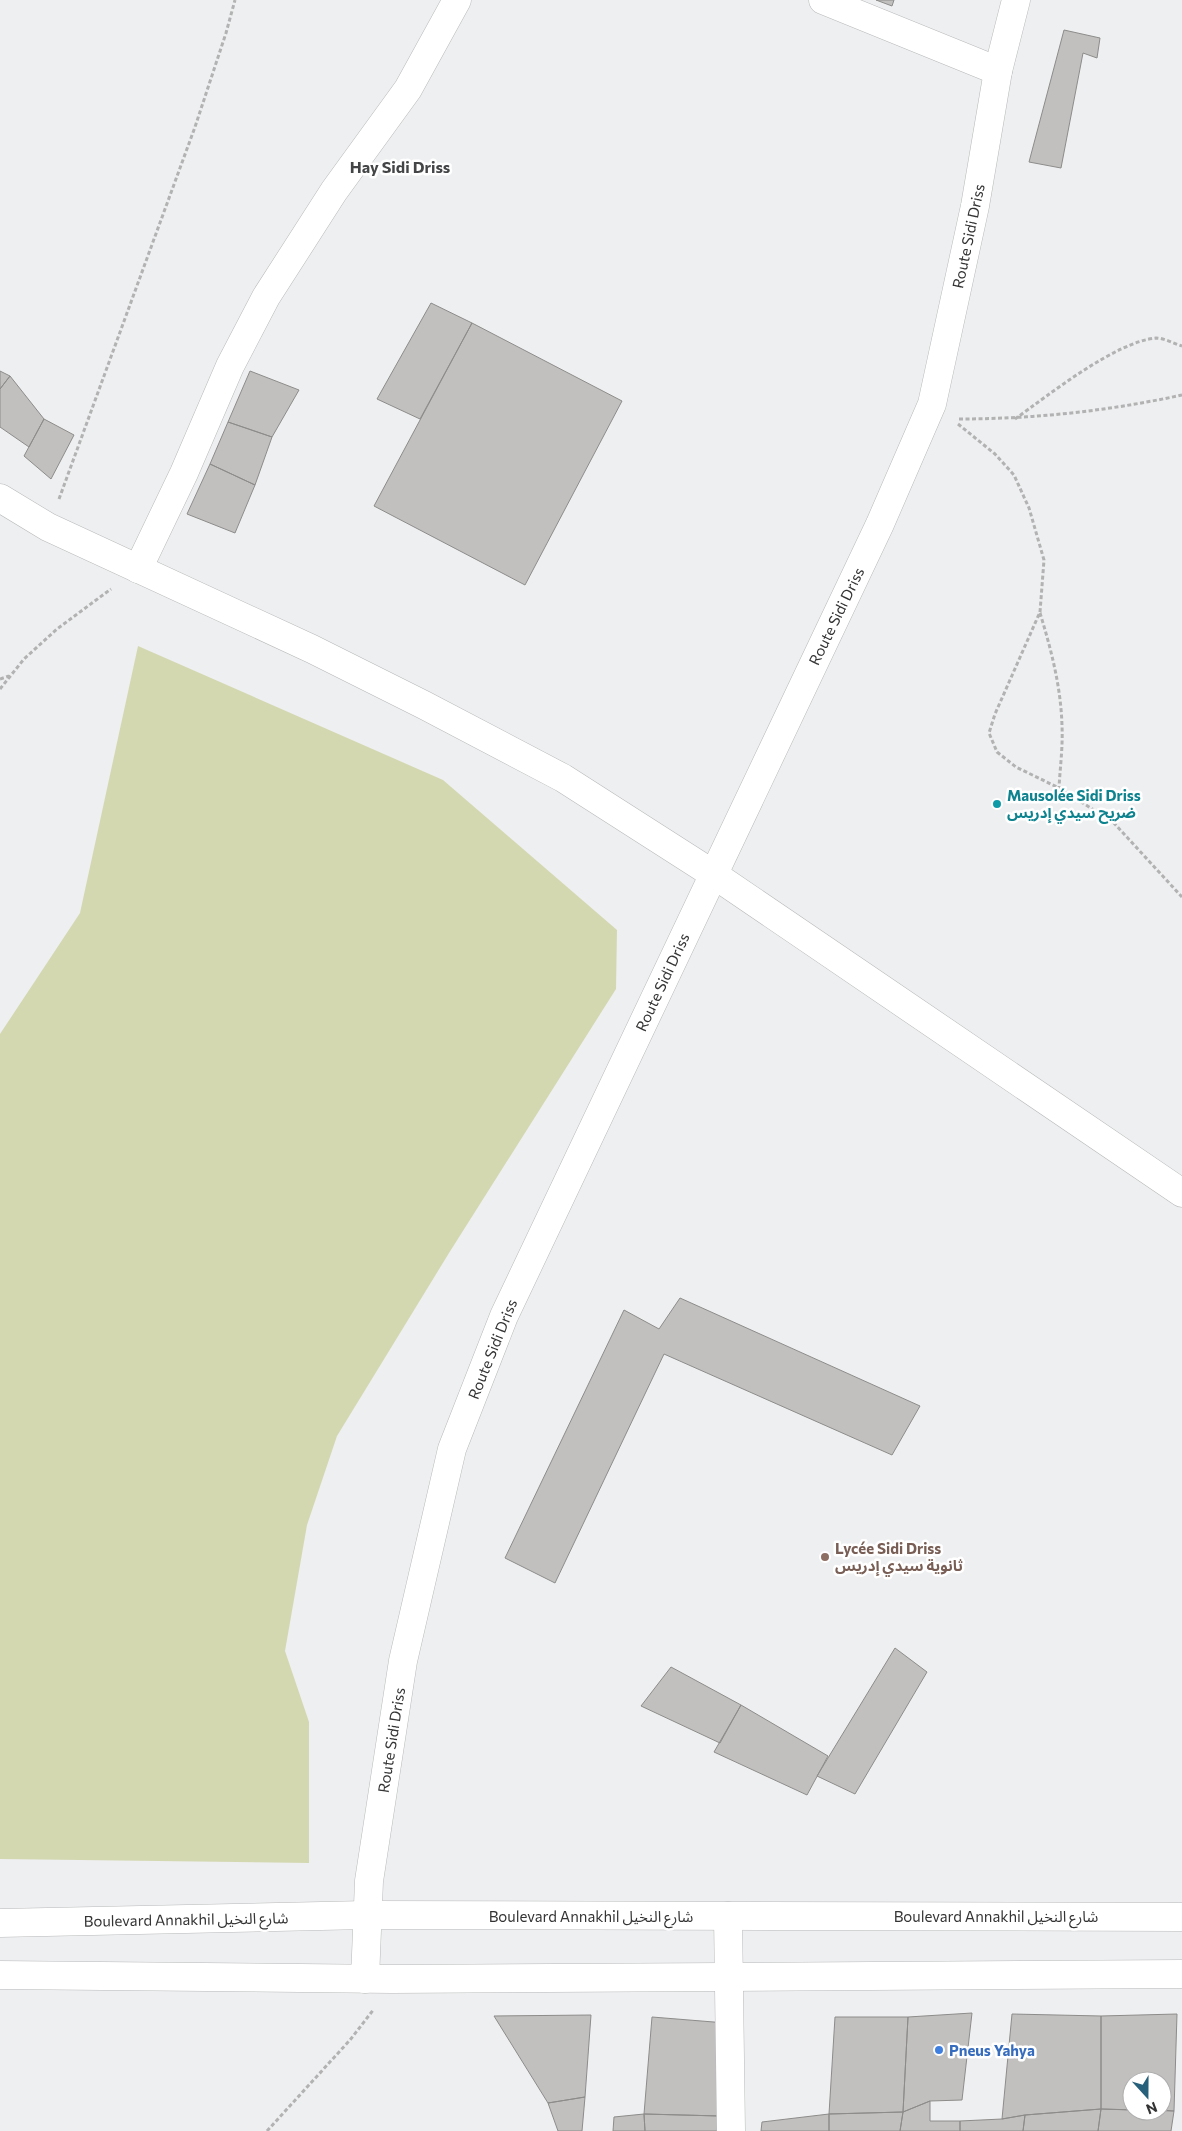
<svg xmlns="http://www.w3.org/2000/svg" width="1182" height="2131" viewBox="0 0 1182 2131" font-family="Commissioner,'Noto Sans Arabic',sans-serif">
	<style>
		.green { fill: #d4d8b1 }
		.building { fill: #c1c0bf; stroke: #8d8c8b }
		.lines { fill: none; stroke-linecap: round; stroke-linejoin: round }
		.minor-casing { stroke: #b8b9ba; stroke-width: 29 }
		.tertiary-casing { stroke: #b8b9ba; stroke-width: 29 }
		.secondary-casing { stroke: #b8b9ba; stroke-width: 29 }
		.path { stroke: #b2b2b3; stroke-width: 3; stroke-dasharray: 4 2.5; stroke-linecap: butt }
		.minor { stroke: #fff; stroke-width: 28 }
		.tertiary { stroke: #fff; stroke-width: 28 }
		.secondary { stroke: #fff; stroke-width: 28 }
		.culture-dot { fill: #0f9aa8; stroke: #fff; stroke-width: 2 }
		.education-dot { fill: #8d6e63; stroke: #fff; stroke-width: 2 }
		.shop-dot { fill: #3f7fe0; stroke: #fff; stroke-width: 2 }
		.labels { text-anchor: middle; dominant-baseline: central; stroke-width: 5; stroke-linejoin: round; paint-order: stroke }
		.street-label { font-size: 15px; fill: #343434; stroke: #fff }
		.culture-label { font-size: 15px; font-weight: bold; fill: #0d838f; stroke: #fff; text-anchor: start }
		.education-label { font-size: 15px; font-weight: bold; fill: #785e54; stroke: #fff; text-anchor: start }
		.shop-label { font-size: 15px; font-weight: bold; fill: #366cbe; stroke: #fff; text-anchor: start }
		.neighbourhood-label { font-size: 16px; font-weight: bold; fill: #444546; stroke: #fff }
	</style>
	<rect width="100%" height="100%" fill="#eeeff0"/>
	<!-- green -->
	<path class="green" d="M138,646L443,780L617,930L616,989L449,1253L337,1436L307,1525L285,1651L309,1722V1863L0,1859V1034L80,913Z"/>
	<!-- building -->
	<path class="building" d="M876,0H894L892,6Z
		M1064,30L1100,38L1097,58L1083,53L1061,168L1029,162Z
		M431,303L472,323L420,419L377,399Z
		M472,323L622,401L525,585L374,506Z
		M0,371L10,376L0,389Z
		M250,371L299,390L272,437L228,422Z
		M10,376L44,419L29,447L0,427V389Z
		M44,419L74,435L51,479L24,456Z
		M228,422L272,437L255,485L210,464Z
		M210,464L255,485L235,533L187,514Z
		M680,1298L920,1406L892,1455L664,1354L555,1583L505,1558L624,1310L659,1329Z
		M895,1648L927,1672L855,1794L817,1776Z
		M671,1667L741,1705L720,1743L641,1706Z
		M741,1705L828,1756L807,1795L714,1752Z
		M972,2013L962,2100L930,2101L903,2112L908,2017Z
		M1012,2014L1101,2016V2109L1025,2115L1002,2119Z
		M1177,2014L1174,2111L1162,2110V2081H1132V2110L1101,2109V2016Z
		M591,2015L585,2097L548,2103L494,2016Z
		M652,2017L726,2023L720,2116L644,2114Z
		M835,2017H908L903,2112L829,2114Z
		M585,2097L582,2131H558L548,2103Z
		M930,2101V2121H960V2131H900L903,2112Z
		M1101,2109L1174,2111L1171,2131H1098Z
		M1101,2109L1098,2131H1023L1025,2115Z
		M903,2112L900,2131H829V2114Z
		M644,2114L645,2131H613L614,2117Z
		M644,2114L720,2116L719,2131H645Z
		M829,2114V2131H761L762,2122Z
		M1025,2115L1023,2131H960V2121L1002,2119Z"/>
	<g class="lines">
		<!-- minor casing -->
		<g class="minor-casing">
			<path id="minor" d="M823,0L998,71
				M138,569L184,473L230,366L266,297L334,191L408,89L457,0
				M713,874L1182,1193
				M728,1916L731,2131"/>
		</g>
		<!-- tertiary casing -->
		<g class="tertiary-casing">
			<path id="tertiary" d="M0,498L48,527L312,649L424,705L563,778L713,874
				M365,1979L369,1881L403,1661L452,1449L504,1316L880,524L932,404L975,206L998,71L1016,0"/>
		</g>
		<!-- secondary casing -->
		<g class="secondary-casing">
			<path id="secondary" d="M0,1923L366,1915L1182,1917
				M0,1975L392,1979L1182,1974"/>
		</g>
		<!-- path -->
		<path class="path" d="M959,419C1034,419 1108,411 1182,395
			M1015,419C1050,394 1115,342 1156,338C1164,338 1175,344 1182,346
			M958,424L995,454L1014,475L1029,508L1044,560L1040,612L995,714L989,733L997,752L1016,767L1059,788L1113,822L1182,897
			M59,499L195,127L226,33L235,0
			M1040,613C1051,649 1061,687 1062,726C1063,747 1060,768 1059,788
			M0,679L9,676
			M0,689L24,659L57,629L111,589
			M267,2131L350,2040L374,2009"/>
		<!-- minor -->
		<use href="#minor" class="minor"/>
		<!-- tertiary -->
		<use href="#tertiary" class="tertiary"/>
		<!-- secondary -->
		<use href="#secondary" class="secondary"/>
	</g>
	<!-- markers -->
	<circle class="culture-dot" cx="997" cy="804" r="5"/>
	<circle class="education-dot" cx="825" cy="1557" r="5"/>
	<circle class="shop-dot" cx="939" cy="2050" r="5"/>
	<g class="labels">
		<!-- street labels -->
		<g class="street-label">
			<text transform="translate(968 236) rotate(-78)">Route Sidi Driss</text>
			<text transform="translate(836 616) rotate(-64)">Route Sidi Driss</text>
			<text transform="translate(662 982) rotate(-65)">Route Sidi Driss</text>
			<text transform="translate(492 1349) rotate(-68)">Route Sidi Driss</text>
			<text transform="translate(391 1740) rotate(-81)">Route Sidi Driss</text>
			<text x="591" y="1916">Boulevard Annakhil شارع النخيل</text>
			<text x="996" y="1916">Boulevard Annakhil شارع النخيل</text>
			<text transform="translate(186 1919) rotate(-1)">Boulevard Annakhil شارع النخيل</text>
		</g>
		<!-- culture labels -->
		<g class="culture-label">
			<text x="1007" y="795">Mausolée Sidi Driss<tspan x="1007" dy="17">ضريح سيدي إدريس</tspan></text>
		</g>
		<!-- education labels -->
		<g class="education-label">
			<text x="835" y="1548">Lycée Sidi Driss<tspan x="835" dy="17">ثانوية سيدي إدريس</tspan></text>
		</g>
		<!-- shop labels -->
		<g class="shop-label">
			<text x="949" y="2050">Pneus Yahya</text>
		</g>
		<!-- neighbourhood labels -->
		<g class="neighbourhood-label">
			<text x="400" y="166">Hay Sidi Driss</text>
		</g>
	</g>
	<!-- north arrow -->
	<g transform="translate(1147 2096) rotate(159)"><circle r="24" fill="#ffffff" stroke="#aeaeae"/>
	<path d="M0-4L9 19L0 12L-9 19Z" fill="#27607a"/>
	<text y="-8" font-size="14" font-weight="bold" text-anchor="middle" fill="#343434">N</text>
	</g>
</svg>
